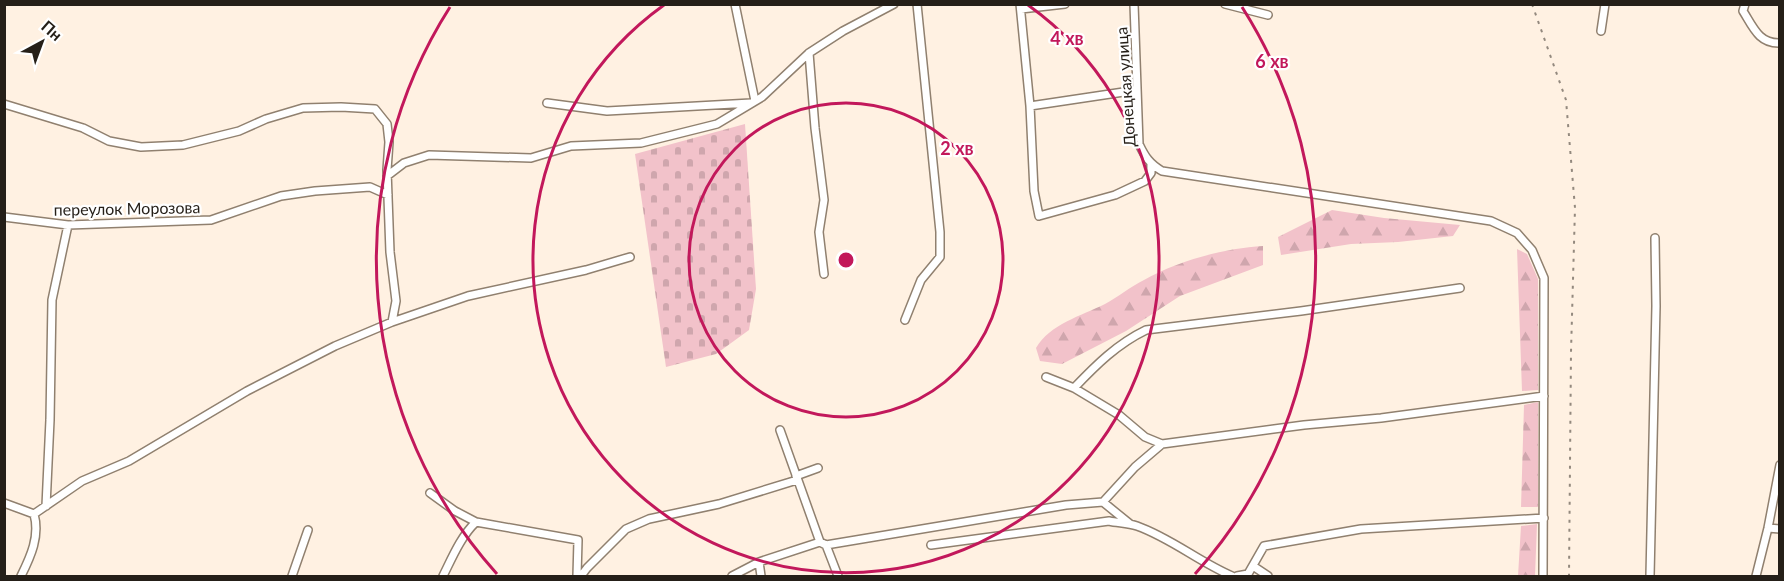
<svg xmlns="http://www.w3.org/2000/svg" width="1784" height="581" viewBox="0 0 1784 581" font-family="Lato,sans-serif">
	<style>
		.forest { fill: url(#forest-firs) }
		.cemetery { fill: url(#cemetery-stones) }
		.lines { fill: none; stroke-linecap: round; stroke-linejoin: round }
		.minor-casing { stroke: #90806f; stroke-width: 10 }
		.minor { stroke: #fff; stroke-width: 7 }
		.rail { stroke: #93897e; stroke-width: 2; stroke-dasharray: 3 6; stroke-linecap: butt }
		.ring { fill: none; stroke: #c2185b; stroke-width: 3 }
		.labels { text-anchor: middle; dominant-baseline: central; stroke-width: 4.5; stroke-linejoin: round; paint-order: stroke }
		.street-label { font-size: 16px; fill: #251f18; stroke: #fff }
		.centre { fill: #c2185b; stroke: #fff; stroke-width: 3 }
		.ring-label { font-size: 18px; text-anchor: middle; font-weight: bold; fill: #c2185b; stroke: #fff; stroke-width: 4.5; stroke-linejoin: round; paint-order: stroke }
	</style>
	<defs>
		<pattern id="forest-firs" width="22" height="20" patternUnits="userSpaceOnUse" patternTransform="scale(1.5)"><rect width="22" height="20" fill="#f2c2ca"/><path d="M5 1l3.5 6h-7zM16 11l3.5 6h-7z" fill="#cfa6ad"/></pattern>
		<pattern id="cemetery-stones" width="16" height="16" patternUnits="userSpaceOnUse" patternTransform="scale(1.5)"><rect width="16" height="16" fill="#f2c2ca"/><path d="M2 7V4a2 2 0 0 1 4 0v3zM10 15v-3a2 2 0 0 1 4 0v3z" fill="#cfa6ad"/></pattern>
	</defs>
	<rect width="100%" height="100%" fill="#fff1e2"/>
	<!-- forest -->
	<path class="forest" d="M1332,210L1384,218L1460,225L1453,236L1398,242L1351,244L1281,255L1278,237Z
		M1263,246V265L1180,296L1126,331L1062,364L1040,361L1036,348C1050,324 1081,316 1105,304C1118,297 1130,287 1144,280C1177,261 1225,248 1263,246Z
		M1517,249L1527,254L1538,279V390L1522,391Z
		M1538,402V507H1521L1524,405Z
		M1537,524L1535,576H1518L1521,526Z"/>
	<!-- cemetery -->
	<path class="cemetery" d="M745,124L756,289L749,330L716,354L666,367L635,154Z"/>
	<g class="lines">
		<!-- minor casing -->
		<g class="minor-casing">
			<path id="minor" d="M735,4L755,101
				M1020,4L1030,106L1034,191L1039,216L1115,195L1145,181L1151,173V164
				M1134,4L1139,144C1145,157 1150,164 1162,171L1491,221L1517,233L1532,250L1544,278L1543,576
				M1225,4L1268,15
				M1745,4L1743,11C1753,27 1759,44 1780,43
				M1021,9L1065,4
				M1601,31L1605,4
				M809,53L815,128L824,200L819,232L824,274
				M547,103L607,111L751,103
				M4,104L83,128L109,141L141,147L183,145L239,131L266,119L303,108L341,107L375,109L387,124L389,142L387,170L390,252L396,301L392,322L335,346L247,391L129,461L82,481L34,514
				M1030,106L1137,90
				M387,176L404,163L429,155L531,158L571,146L641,143L717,124L762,97L809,53L843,31L894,4
				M4,217L68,225L211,220L281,196L315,191L370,187L388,195
				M905,320L921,280L940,257V232L917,4
				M392,322L468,296L586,270L630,257
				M1046,377L1074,388L1119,415L1145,437L1162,444
				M1074,388C1096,365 1117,344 1146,330L1301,311L1460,288
				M780,430L820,542
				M796,476L818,468
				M430,493L455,511L476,522
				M1103,502L1135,467L1162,444L1304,425L1381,418L1544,396
				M4,503L34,514
				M46,506L50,420L52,300L68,225
				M1768,528L1780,529
				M826,545L838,576
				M931,545L1109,521C1118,523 1128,523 1137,526C1171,538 1199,562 1232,576
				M759,562L761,576
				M1253,566L1268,576
				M21,576C31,556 40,536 34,514
				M292,576L308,530
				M443,576C452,558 461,536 476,522L578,540L577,576
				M581,576L587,568L626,529L649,519L719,504L797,480
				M732,576L759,562L820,542L826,545L1066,505L1103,502L1130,524
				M1237,576L1248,574L1264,546L1361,529L1544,518
				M1650,576L1656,306L1655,238
				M1756,576L1768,528L1780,465"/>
		</g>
		<!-- minor -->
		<use href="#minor" class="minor"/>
		<!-- rail -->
		<path class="rail" d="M1532,4L1566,100L1575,208L1571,352L1569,576"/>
	</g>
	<!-- distance rings -->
	<g class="ring">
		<circle cx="846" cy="260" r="157"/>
		<path d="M1028 5A313 313 0 1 1 664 5"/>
		<path d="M497 574A470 470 0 0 1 450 7M1242 7A470 470 0 0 1 1195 574"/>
	</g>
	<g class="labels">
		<!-- street labels -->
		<g class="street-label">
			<text transform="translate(1125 87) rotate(-94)">Донецкая улица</text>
			<text transform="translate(127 208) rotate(-1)">переулок Морозова</text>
		</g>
	</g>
	<circle cx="846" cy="260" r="9" class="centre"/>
	<g class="ring-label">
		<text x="1067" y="45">4 хв</text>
		<text x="1272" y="68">6 хв</text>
		<text x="957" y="155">2 хв</text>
	</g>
	<!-- border -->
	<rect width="1784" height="581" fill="none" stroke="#251f18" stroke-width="12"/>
	<!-- north arrow -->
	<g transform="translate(42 42) rotate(41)" stroke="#ffffff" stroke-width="4.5" paint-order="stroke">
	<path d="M0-4.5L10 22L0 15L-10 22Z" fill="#251f18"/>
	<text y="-9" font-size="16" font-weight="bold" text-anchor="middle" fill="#251f18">Пн</text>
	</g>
</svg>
